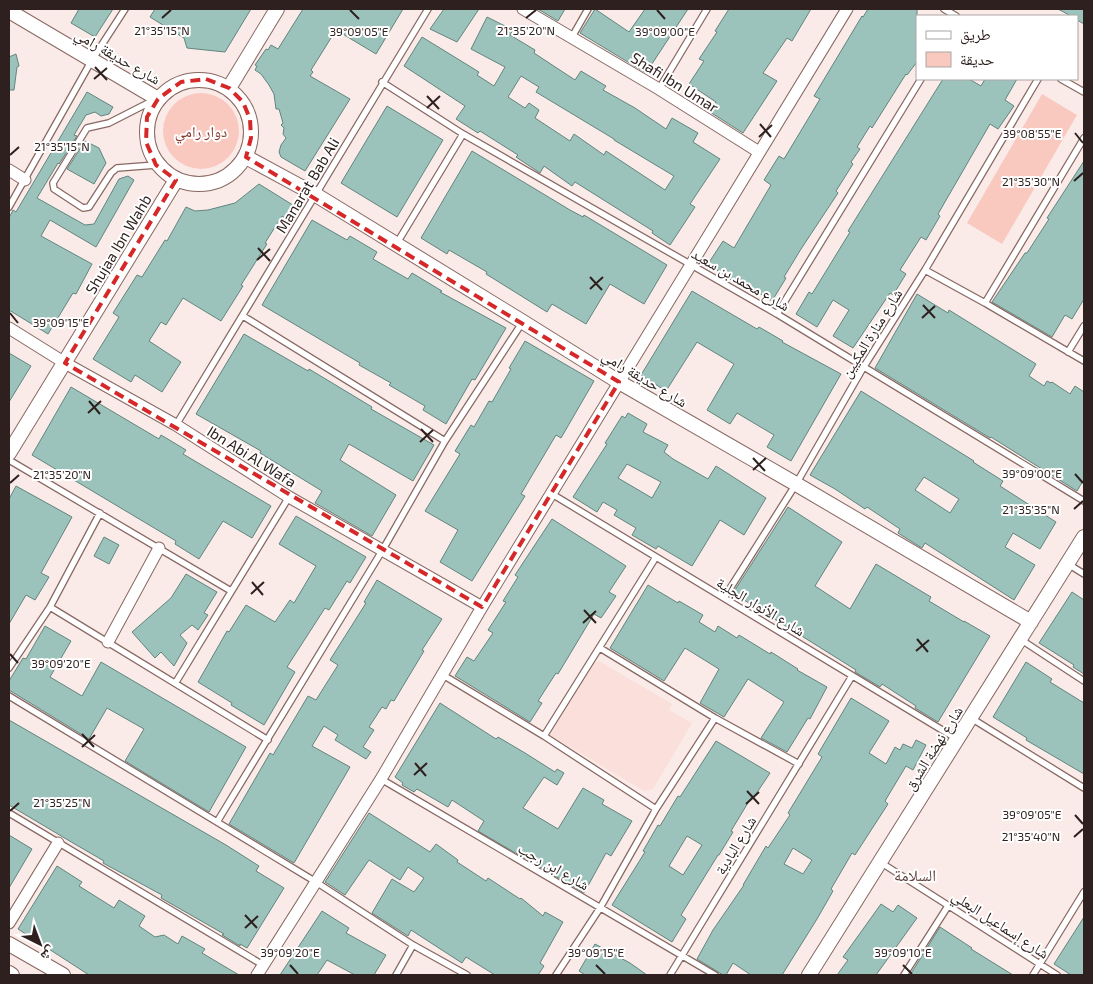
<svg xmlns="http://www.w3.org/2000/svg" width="1093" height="984" viewBox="0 0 1093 984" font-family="'Exo 2','Noto Naskh Arabic',sans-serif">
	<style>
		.built { fill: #fbdfda }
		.green { fill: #f9c9c0 }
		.building { fill: #9cc3bb; stroke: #61857e; fill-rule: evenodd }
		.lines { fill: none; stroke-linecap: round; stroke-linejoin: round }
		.service-casing { stroke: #886862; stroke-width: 8 }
		.minor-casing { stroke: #886862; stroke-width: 13 }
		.tertiary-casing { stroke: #886862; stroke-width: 16 }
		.service { stroke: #fff; stroke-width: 5.5 }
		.minor { stroke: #fff; stroke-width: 11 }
		.tertiary { stroke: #fff; stroke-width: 14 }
		.marked { fill: none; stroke: #d62828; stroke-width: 4; stroke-dasharray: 10 6; stroke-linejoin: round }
		.ticks { fill: none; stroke: #2d201e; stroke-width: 2 }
		.labels { text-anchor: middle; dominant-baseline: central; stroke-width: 4; stroke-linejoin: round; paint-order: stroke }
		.street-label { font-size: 15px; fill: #2d201e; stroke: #fff }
		.park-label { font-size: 15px; fill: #85392e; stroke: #fff }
		.neighbourhood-label { font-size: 16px; fill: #5e413b; stroke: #fff }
		.ticks-label { font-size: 12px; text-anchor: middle; fill: #2d201e; stroke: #fff; stroke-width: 4; stroke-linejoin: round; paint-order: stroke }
	</style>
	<rect width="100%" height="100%" fill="#faebe8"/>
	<!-- built -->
	<path class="built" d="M599,661L672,704L669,710L692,723L653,789L644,791L550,735L593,663Z"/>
	<!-- green -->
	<path class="green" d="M163 131a38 38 0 1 1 76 0a38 38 0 1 1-76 0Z
		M1042,94L1077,115L1002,244L967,223Z"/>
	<!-- building -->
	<path class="building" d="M79,9H113L95,37L71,23Z
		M155,9H251L225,52L187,48L184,38L150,17Z
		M303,9H403L376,54L336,30L311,70L313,72L310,76L350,99L305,171L281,157L279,152L281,145L286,138L283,134L284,128L281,125L283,123L279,109H276L274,94L269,85L261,74L255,70L257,66L255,65L266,49L268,50L271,45L278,49Z
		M444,9H479L457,42L430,29Z
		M538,9H565L558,21Z
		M595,9L629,32L645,9H688L646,73L580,33Z
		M729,9H811L792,41L787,38L763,73L777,81L743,133L710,112L716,102L689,84L704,61L699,59L717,32L715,31Z
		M868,9H917V62L907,75L906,74L872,128L870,126L857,147L860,149L851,162L853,164L836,191L838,193L801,249L784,277L786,278L772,301L735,278L733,281L708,264L723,241L734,248L771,185L764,180L779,156L784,159L820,99L814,96L862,16L863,17Z
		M1058,9H1084V24L1077,20V16H1071Z
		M487,17L513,30L510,35L535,50L534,53L575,80L581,71L606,86L603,90L635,108L666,129L672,118L698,133L693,142L720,159L690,204L695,207L670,245L652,233L653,231L575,182L572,186L544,166L540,173L516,157L518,155L480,131L478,133L456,119L465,106L404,66L422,37L479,72L477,75L494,86L505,67L471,49ZM521,76L539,87L536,92L614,139V140L674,176L665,190L606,151L604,155L574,134L570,141L535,118L539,110L529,103L525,108L508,97Z
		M16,54L19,66L17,67L14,90H9V57Z
		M943,79H969L981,86L985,79H1017L1005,100L1014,106L998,129L990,124L938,214L940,216L926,240L921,237L900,270L906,274L893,295L890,293L853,348L833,336L849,310L833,300L817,327L796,314L809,292L812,294L850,232L848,231Z
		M87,92L113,107L109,114L101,116L95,112L86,115L74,135L77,136L59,164L58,163L37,198L85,225L94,224L119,179L128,176L134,180L96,247L50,220L41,236L92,264L76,294L73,293L48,334L9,310V218L13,210L16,212Z
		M387,106L443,140L397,217L341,183Z
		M85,141L99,148L106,163L94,184L67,169Z
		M472,151L570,210L583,217L584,215L667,265L644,304L610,284L586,324L552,304L547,312L486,274L487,272L449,250L447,254L421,238Z
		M1084,161V299L1072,319L1065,315L1052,337L992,302L1025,253H1027L1049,219L1047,218Z
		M259,184L296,207L287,220L282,216L265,243L267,244L241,285L243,286L221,321L183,298L166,325L161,322L149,341L181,362L162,392L135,375L131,382L93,359L119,317L113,313L137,275L142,277L165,240L167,241L186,207L195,211L208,210L235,203Z
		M312,220L347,240L350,236L377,252L373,259L408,279L412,273L442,291L440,292L506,328L475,380L472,379L446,424L423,410L425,406L389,385L391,383L359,365L360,363L262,305Z
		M692,291L757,329L759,327L783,341L782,342L841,374L791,461L767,447L774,435L737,413L730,424L707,410L734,364L697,342L666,391L641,375Z
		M917,294L948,313L949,310L1036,364L1029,376L1044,386L1047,381L1051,383L1052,382L1070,394L1075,386L1084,392V479L1077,491L991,437L990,438L875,368Z
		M244,334L308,371L309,369L372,407L371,409L434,445L413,481L349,444L340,460L396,495L372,536L315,503L322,491L260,453L261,451L196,414Z
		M525,341L594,381L561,438L556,435L521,494L525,496L472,581L440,562L458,530L425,511L460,454L455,451L471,425L474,427L489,401L492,402L511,369L509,368Z
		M9,353L31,366L9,402Z
		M71,387L159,439L161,435L186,450L183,454L271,506L252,538L223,521L199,559L175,544L176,541L32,455Z
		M861,391L974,461L973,462L1003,481L1000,486L1056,522L1040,549L1013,533L1005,547L1035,565L1014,600L925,543L922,548L898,533L900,529L867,507L865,509L835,489L810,475ZM924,477L959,499L950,513L915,490Z
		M628,413L647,424L643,432L668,445L664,452L673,459L708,479L716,466L766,498L744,535L720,520L692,566L658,546L656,549L632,535L636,528L614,515L617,510L603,502L597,512L573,497L607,444L605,443L622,416L625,418ZM627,464L661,482L652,498L618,478Z
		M16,486L72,517L41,573L49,577L35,600L26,595L9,624V499Z
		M788,507L842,542L815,586L850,609L876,564L931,597L929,601L964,622V621L990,636L938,722L915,708L916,706L882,684L880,687L855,672L856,670L733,593Z
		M296,516L366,557L350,583L347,581L329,610L325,608L287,667L295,672L264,725L231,705L232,703L198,682L227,631L229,632L246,605L275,622L290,600L294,603L316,566L279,544Z
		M552,519L626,566L609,592L616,596L601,618L594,614L558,674L556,673L538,701L542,703L530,722L455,676L467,657L474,661L493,633L488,630L506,602L503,601L518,577L515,575Z
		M104,537L119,545L109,564L94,556Z
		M186,574L217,592L204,613L208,615L198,630L192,625L180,635L187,643L174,666L161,652L155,658L132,632L171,598Z
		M377,580L442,619L422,650L424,651L394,701L391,700L386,709L382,707L369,727L374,730L363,747L371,752L366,759L335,740L338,735L324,726L312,746L350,767L294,863L229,824L270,753L273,755L308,696L316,700L338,665L330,660L366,603L364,602Z
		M648,585L678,603L679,601L703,615L699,622L715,632L718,626L737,638L739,635L770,654L771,652L798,669L797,670L827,687L810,719L808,718L787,752L761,738L784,702L748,679L724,717L700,703L719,669L685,648L664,681L610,648Z
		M1072,592L1084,600V674L1073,667L1074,665L1039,643Z
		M45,626L71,641L50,677L82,696L101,662L246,747L209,812L125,761L144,729L107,708L89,739L9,690V681L23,658L26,659Z
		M1026,662L1052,679L1050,682L1084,703V774L1026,740L1027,738L993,717Z
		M851,698L889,721L869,753L886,764L895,747L900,750L903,744L912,748L916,740L926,745L913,770L906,766L885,801L888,804L855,855L852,853L831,889L833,891L817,919L782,975H751L733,963L726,975H723L697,959L713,930L744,885H743L766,846L768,848L790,815L788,813L822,757L818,754ZM793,848L812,860L803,874L784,864Z
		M440,703L496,739L498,737L525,753L555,772L557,769L564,773L557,785L544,777L523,808L558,829L583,788L604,800L602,804L632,821L611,856L606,853L584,893L478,831L484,821L452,800L448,807L417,789L414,792L402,785L403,783L395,777Z
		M9,720L226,845L259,866L256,871L284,888L247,948L240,944V946L222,935L224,934L161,898L162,895L103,863L104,861L73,843L9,805Z
		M716,741L770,773L754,797L752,796L731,831L733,832L719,855H718L681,915L686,919L672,942L612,905L645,852L643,851L658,825L660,826L678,796L680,797ZM687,836L702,845L683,875L669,866Z
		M369,813L430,852L436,844L458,860L457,862L486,881L488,878L520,899L521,898L543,916L545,912L563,922L540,963L544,966L538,975H495L466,957L462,963L411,930L408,936L372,913L392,879L414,892L424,878L408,867L400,880L369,860L345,895L325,882Z
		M9,835L32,849L9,888Z
		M57,866L82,882L79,886L114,908L119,900L145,916L139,926L155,937L164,935L178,944L182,936L205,949L202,953L239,975H89L18,929Z
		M881,904L893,912L898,905L917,918L876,975H837L848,960L843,957Z
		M322,911L349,928L346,933L386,955L374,975H355L327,960L317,975H280Z
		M1084,917V975H1071L1054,964Z
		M940,927L972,948L971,949L1013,975H910Z
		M595,944L630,963L647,975H585L579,971Z"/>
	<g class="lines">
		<!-- service casing -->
		<g class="service-casing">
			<path id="service" d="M944,9L956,16
				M572,37L588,9
				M1061,79L1084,92
				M382,82L463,134L777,314L1084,501
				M659,89L707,9
				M156,165L117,168L111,173L89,207L83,208L54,189L53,183L87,128L109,123L156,99
				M9,207L92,60L125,9
				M397,243L463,134
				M925,270L985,303L1084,361
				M985,303L1084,138
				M777,314L921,79
				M243,316L445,441
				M1068,352L1084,326
				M176,425L428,9
				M9,460L231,591
				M552,494L957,739
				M1068,564L1084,574
				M724,598L796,484L863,368L925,270L1038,79
				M50,607L268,740
				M1020,639L1084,681
				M600,648L715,718L799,764
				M9,668L50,607L100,513
				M443,675L544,736L656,809
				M176,682L289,497
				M9,696L316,882L413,945L467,975
				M971,718L1084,788
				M544,736L656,557
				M381,779L715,975
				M9,813L263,965
				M217,822L382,551L445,441L522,323
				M880,862L1057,975
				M396,975L413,945
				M556,975L600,908L656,809L715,718
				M670,975L852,676
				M904,975L948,906
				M1033,975L1084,892"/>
		</g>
		<!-- minor casing -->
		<g class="minor-casing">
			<path id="minor" d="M523,9L659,89L759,152
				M9,170L25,180
				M9,328L65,363L176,425L289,497L482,607
				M108,642L159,548
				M9,923L58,843
				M257,975L381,779L482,607L847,9"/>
		</g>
		<!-- tertiary casing -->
		<g class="tertiary-casing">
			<path id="tertiary" d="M9,11L158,99
				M147 132a52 52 0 1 1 104 0a52 52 0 1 1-104 0Z
				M229,88L277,9
				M246,157L316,195L523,322L619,382L796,484L1031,622
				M9,453L176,180
				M9,944L63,975
				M9,973L12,975
				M809,975L1084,537"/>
		</g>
		<!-- service -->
		<use href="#service" class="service"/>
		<!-- minor -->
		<use href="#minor" class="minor"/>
		<!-- tertiary -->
		<use href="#tertiary" class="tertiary"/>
	</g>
	<!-- marked area -->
	<path class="marked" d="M206,79L229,88L243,102L250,119L251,138L246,157L619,382L482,607L65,363L176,180L156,165L146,142L147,117L158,99L181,82Z"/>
	<!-- ticks -->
	<path class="ticks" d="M350,10L359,19M657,10L665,19M162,18L171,10M526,18L536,10M95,67L107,80M94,79L107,68M427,96L439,109M427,108L440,96M760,124L771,137M1075,133L1083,143M759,137L772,125M10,155L19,147M1074,181L1083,173M258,248L270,261M257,260L270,249M590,277L602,290M590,289L603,277M923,305L935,318M10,313L18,323M922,318L935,306M89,401L100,414M88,413L101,401M421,429L433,442M420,442L433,430M753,458L765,471M753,470L766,458M1075,474L1083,483M10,483L19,475M1074,509L1083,501M252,582L263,595M251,594L264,582M584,610L596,623M583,623L596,611M917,639L928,652M916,651L929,640M10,654L18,663M82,734L94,747M82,747L95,735M415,763L426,776M414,775L427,763M747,791L759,804M746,804L759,792M10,811L19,803M1075,815L1083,824M1074,837L1083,829M245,915L257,928M245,928L258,916M290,965L298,974M596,965L605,974M903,965L912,974"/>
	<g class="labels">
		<!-- street labels -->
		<g class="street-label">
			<text transform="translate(118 56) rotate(30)">شارع حديقة رامي</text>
			<text transform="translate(675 82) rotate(32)">Shafi Ibn Umar</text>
			<text transform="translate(307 185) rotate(-59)">Manarat Bab Ali</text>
			<text transform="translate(118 244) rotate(-59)">Shujaa Ibn Wahb</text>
			<text transform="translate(741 279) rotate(30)">شارع محمد بن سعيد</text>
			<text transform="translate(871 333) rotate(-58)">شارع منارة المكيين</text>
			<text transform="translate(645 378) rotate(31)">شارع حديقة رامي</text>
			<text transform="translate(252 456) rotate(32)">Ibn Abi Al Wafa</text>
			<text transform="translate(761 606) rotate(31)">شارع الأنوار الجلية</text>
			<text transform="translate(933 748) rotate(-58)">شارع نهضة الشرق</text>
			<text transform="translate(735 845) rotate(-59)">شارع البادية</text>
			<text transform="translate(554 866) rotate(30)">شارع ابن رجب</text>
			<text transform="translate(1001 924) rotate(33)">شارع إسماعيل البعلي</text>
		</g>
		<!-- park labels -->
		<g class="park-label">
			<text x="201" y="131">دوار رامي</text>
		</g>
		<!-- neighbourhood labels -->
		<g class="neighbourhood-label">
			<text x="915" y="874">السلامة</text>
		</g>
	</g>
	<g class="ticks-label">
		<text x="162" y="35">21°35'15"N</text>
		<text x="526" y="35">21°35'20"N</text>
		<text x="359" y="36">39°09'05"E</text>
		<text x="665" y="36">39°09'00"E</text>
		<text x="1032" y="138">39°08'55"E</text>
		<text x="62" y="151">21°35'15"N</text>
		<text x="1031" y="186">21°35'30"N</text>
		<text x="61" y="327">39°09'15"E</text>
		<text x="1032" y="478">39°09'00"E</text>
		<text x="62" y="479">21°35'20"N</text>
		<text x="1031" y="514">21°35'35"N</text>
		<text x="61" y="668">39°09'20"E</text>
		<text x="62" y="807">21°35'25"N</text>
		<text x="1032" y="819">39°09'05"E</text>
		<text x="1031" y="841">21°35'40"N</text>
		<text x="290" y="957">39°09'20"E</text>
		<text x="596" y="957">39°09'15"E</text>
		<text x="903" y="957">39°09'10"E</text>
	</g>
	<!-- border -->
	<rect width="1093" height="984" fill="none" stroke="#2d201e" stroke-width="20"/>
	<!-- legend -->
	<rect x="916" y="15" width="162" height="65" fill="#ffffff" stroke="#aba6a5"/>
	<rect x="926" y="31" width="25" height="8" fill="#ffffff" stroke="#aba6a5"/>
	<text x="960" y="40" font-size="15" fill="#2d201e">طريق</text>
	<rect x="926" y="52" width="25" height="15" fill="#f9c9c0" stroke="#aba6a5"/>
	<text x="960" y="65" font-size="15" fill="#2d201e">حديقة</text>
	<!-- north arrow -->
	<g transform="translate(40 944) rotate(138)" stroke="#ffffff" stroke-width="4" paint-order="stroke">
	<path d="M0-4L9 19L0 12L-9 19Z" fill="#2d201e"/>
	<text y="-8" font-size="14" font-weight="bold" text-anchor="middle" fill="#2d201e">ش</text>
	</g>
</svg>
